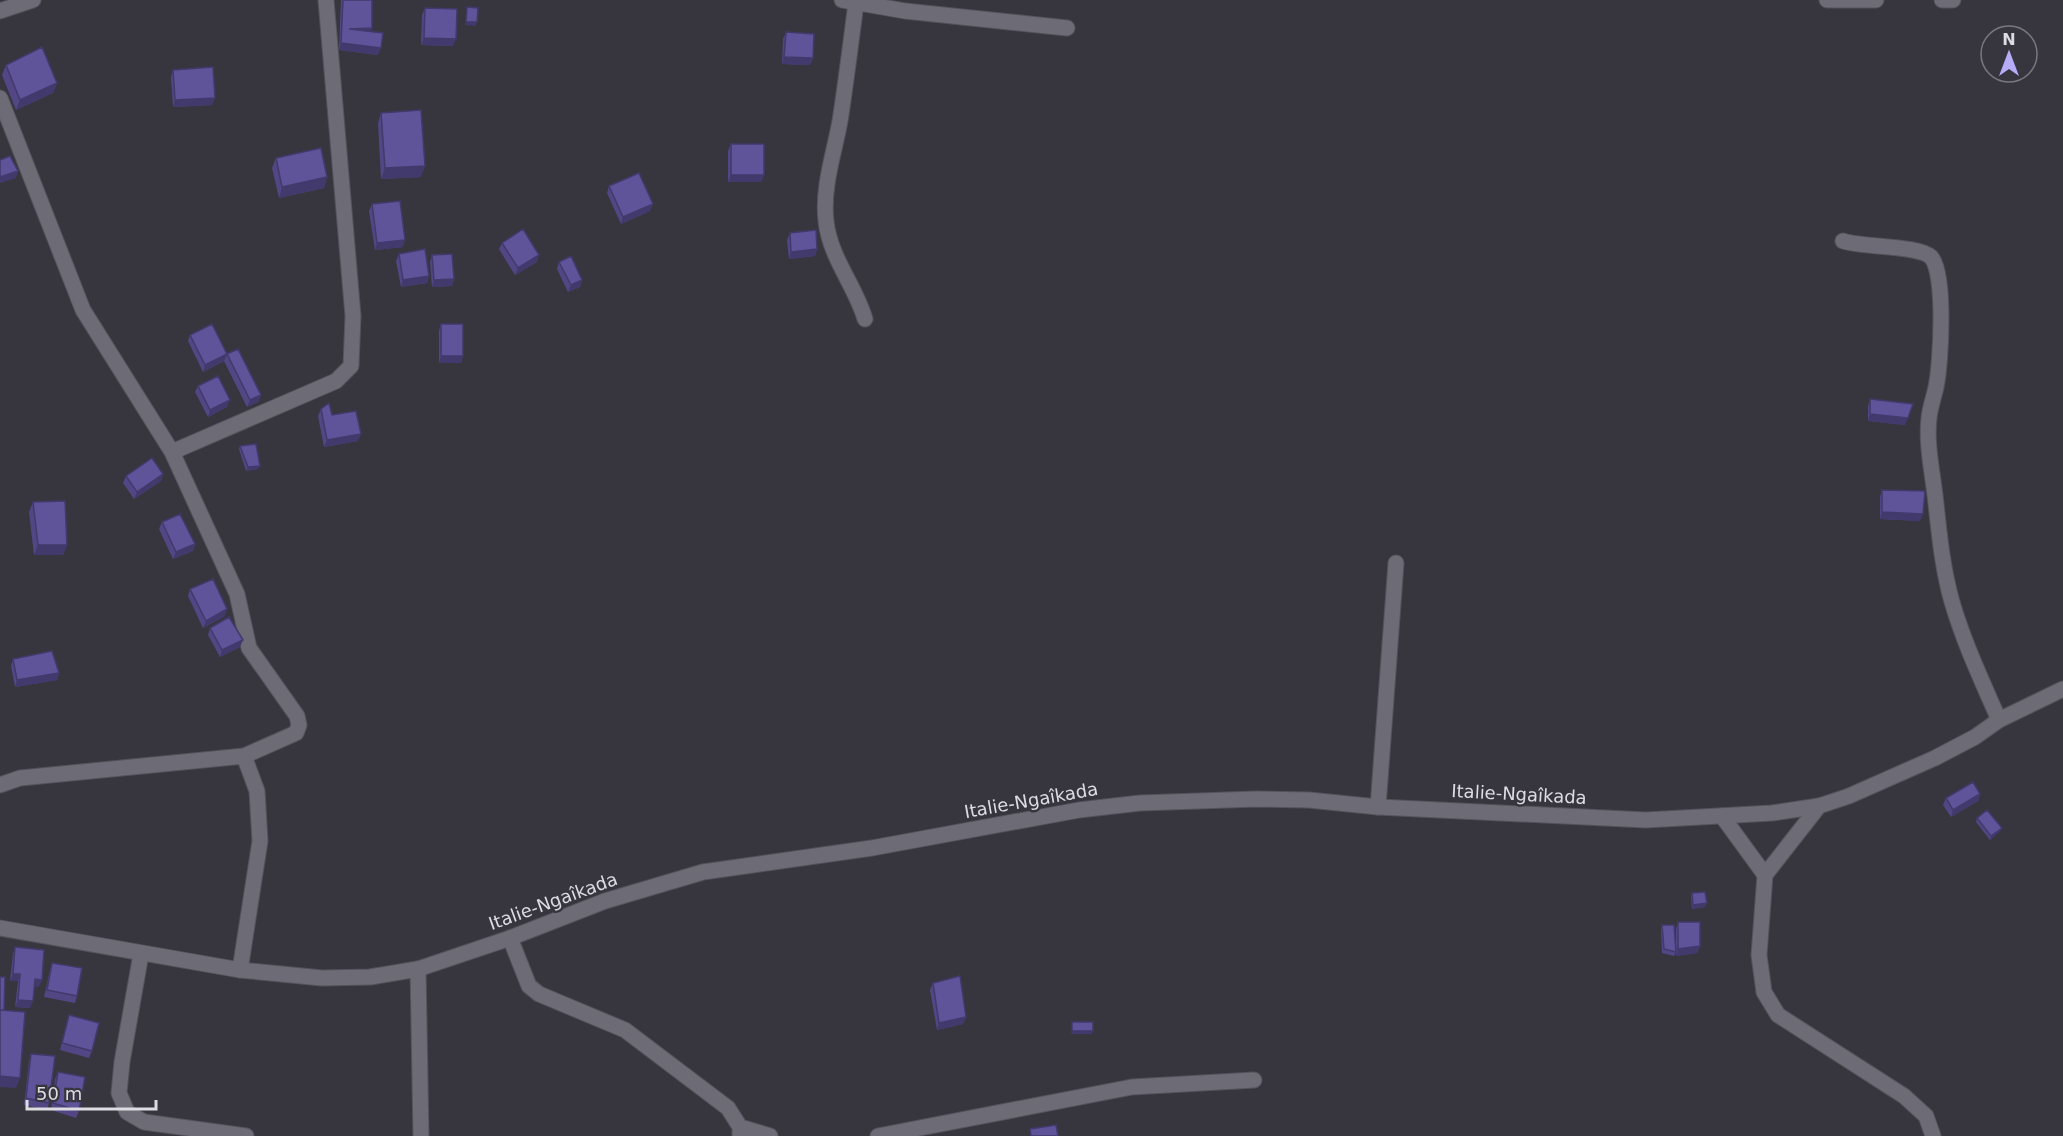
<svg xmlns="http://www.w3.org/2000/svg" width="2063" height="1136" viewBox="0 0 2063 1136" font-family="'DejaVu Sans',sans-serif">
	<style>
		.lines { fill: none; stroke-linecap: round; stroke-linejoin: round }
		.minor-casing { stroke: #54535b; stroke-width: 17 }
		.tertiary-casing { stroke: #54535b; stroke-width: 17 }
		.minor { stroke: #6d6c76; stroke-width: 15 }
		.tertiary { stroke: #6d6c76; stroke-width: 15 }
		.wall { fill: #524784 }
		.shaded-wall { fill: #423a6c }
		.building { fill: #5f539a; stroke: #423a6c; stroke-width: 1.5 }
		.labels { text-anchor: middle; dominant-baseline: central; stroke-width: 5; stroke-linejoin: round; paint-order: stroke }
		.street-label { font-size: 18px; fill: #dcdce2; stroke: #37363f }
	</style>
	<rect width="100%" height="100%" fill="#37363f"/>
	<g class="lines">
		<!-- minor casing -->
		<g class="minor-casing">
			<path id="minor" d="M842,0L905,11L1067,28
				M1827,0H1876
				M1942,0H1953
				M856,3C851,42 846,82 840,121C834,154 822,188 826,221C830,258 855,285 865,319
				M0,11L33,0
				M0,98L83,310L172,452L237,594L249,648L297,716L299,725L296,733L244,756L20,778L0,785
				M1843,241C1865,248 1918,245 1931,257C1946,273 1941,364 1936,387C1934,397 1930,407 1929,418C1926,443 1932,470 1935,495C1939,531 1942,567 1952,602C1964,643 1982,681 1999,720
				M172,452L336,381L351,366L353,316L326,0
				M1819,806L1765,875L1759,955L1764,992L1778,1015L1904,1096L1926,1116L1933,1136
				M1378,807L1396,563
				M1722,816L1765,875
				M510,938L529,986L539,994L625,1030L728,1108L740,1127V1136
				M141,954L122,1062L119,1093L127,1112L144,1122L246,1136
				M418,969L421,1136
				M240,970L260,841L257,791L244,756
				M740,1127L770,1136
				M878,1136L1132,1087L1254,1080"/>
		</g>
		<!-- tertiary casing -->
		<g class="tertiary-casing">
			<path id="tertiary" d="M0,928L240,970L322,978L370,977L418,969L510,938L605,901L703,872L872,848L1079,810L1140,803L1256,799L1309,800L1378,807L1646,820L1772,813L1819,806L1849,796L1935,758L1975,737L1999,720L2063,689"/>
		</g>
		<!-- minor -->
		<use href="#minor" class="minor"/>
		<!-- tertiary -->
		<use href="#tertiary" class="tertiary"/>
	</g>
	<!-- wall -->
	<path class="wall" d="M341,0H372V28L370,32L378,55L339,50Z
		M425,8L453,46L421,45L422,15Z
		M786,32L813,58L810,65L782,64L783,39Z
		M6,65L57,83L53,93L16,110L2,75Z
		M173,70L212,105L173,107L171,77Z
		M381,113L421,177L381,179L378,123Z
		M731,144L764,175L761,182H728V151Z
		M276,158L327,177L324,188L279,198L272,168Z
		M609,186L650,211L621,224L607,193Z
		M372,204L403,247L375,250L369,211Z
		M790,233L817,249L815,256L789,259L787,240Z
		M502,243L537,262L515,275L499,249Z
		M399,254L429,276L427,283L401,287L396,261Z
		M432,255L454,279L452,286L432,287L430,262Z
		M559,262L582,280L580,287L568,292L557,269Z
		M441,324L463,356L461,363H439V331Z
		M190,335L227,354L261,395L258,402L247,407L224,361L203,372L188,341Z
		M198,386L227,407L208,417L195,392Z
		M1870,399L1913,404L1905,425L1868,421V406Z
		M321,409L332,415L358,441L324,447L318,416Z
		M240,446L258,469L246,471L239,449Z
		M163,474L161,481L134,499L123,483L126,476Z
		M1882,490L1920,521L1880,519V497Z
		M33,502L67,545L63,555H34L29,512Z
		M162,522L195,544L193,551L173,559L159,529Z
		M190,589L225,616L203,628L188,596Z
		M210,628L240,647L220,657L208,635Z
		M13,659L59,673L57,680L15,687L11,666Z
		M1980,794L1978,801L1951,817L1943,805L1946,798Z
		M1977,818L2002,828L2000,831L1990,840L1976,822Z
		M1692,893L1705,907L1692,909L1691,897Z
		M1678,922L1700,946L1697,953L1676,956V952L1674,956L1662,953L1661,929L1662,925L1676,949V929Z
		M15,947L39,987L34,986L30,1008L15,1007L18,981H10L13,954Z
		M52,963L77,996L75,1003L44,997L50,970Z
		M933,983L966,1017L963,1024L937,1030L930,990Z
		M69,1015L92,1051L89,1058L60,1050Z
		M31,1054L49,1103L47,1110L24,1105L29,1061Z
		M58,1072L79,1111L76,1118L51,1110L55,1079Z"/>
	<!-- shaded-wall -->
	<path class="shaded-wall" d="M466,22H477L475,26L465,25Z
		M372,28L369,35L349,29Z
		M424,38L456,39L453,46L421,45Z
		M341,43L381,48L378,55L339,50Z
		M784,57L813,58L810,65L782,64Z
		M57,83L53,93L16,110L20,100Z
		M215,98L212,105L173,107L175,100Z
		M425,166L421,177L381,179L385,168Z
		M18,171L16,178L0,183V177Z
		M731,175H764L761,182H728Z
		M327,177L324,188L279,198L282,187Z
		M653,204L650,211L621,224L623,217Z
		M405,240L403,247L375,250L377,243Z
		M817,249L815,256L789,259L791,252Z
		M539,255L537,262L515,275L518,268Z
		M429,276L427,283L401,287L403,280Z
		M454,279L452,286L432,287L434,280Z
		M582,280L580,287L568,292L571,285Z
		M227,354L224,361L203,372L205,365Z
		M441,356H463L461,363H439Z
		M261,395L258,402L247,407L250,400Z
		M230,400L227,407L208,417L210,410Z
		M1870,414L1908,418L1905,425L1868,421Z
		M361,434L358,441L324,447L327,440Z
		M260,466L258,469L246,471L248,467Z
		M163,474L161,481L134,499L137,492Z
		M1882,512L1923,514L1920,521L1880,519Z
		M195,544L193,551L173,559L176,552Z
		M38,545H67L63,555H34Z
		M227,609L225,616L203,628L206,621Z
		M243,640L240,647L220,657L222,650Z
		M59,673L57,680L15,687L17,680Z
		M1980,794L1978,801L1951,817L1953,810Z
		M2002,828L2000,831L1990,840L1991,836Z
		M1707,903L1705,907L1692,909L1693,905Z
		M1700,946L1697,953L1676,956L1678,949Z
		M13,974H20L18,981H10Z
		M35,979L42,980L39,987L32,986Z
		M18,1000L33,1001L30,1008L15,1007Z
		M966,1017L963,1024L937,1030L939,1023Z
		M1072,1031H1093L1092,1034H1071Z
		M0,1076L20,1078L16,1088L0,1087Z"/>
	<!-- building -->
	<path class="building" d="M343,0H372V28L349,29L383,33L381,48L341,43Z
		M467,7L478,8L477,22H466Z
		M425,8L457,9L456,39L424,38Z
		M786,32L814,34L813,58L784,57Z
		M42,47L57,83L20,100L6,65Z
		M213,67L215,98L175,100L173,70Z
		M421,110L425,166L385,168L381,113Z
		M731,144H764V175H731Z
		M321,148L327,177L282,187L276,158Z
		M10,156L18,171L0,177V160Z
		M639,173L653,204L623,217L609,186Z
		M400,201L405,240L377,243L372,204Z
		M523,229L539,255L518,268L502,243Z
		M816,230L817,249L791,252L790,233Z
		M425,249L429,276L403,280L399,254Z
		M452,254L454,279L434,280L432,255Z
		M571,256L582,280L571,285L559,262Z
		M212,324L227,354L238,349L261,395L250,400L227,354L205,365L190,335Z
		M441,324H463V356H441Z
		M218,376L230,400L210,410L198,386Z
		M1870,399L1913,404L1908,418L1870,414Z
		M329,403L332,415L356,411L361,434L327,440L321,409Z
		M256,444L260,466L248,467L240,446Z
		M152,458L163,474L137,492L126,476Z
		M1882,490L1925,491L1923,514L1882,512Z
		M65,501L67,545H38L33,502Z
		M180,514L195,544L176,552L162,522Z
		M213,579L227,609L206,621L190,589Z
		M229,617L243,640L222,650L210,628Z
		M52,651L59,673L17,680L13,659Z
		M1973,782L1980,794L1953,810L1946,798Z
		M1987,810L2002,828L1991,836L1977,818Z
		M1705,892L1707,903L1693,905L1692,893Z
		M1678,922H1700V946L1678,949Z
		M1662,925H1674L1676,952L1664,949Z
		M15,947L44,950L42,980L35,979L33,1001L18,1000L20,974H13Z
		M52,963L82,968L77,996L47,990Z
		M960,976L966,1017L939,1023L933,983Z
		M0,977H5L4,1010H0Z
		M0,1010L25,1012L20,1078L0,1076Z
		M69,1015L99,1023L92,1051L62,1043Z
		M1072,1022H1093V1031H1072Z
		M31,1054L55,1056L49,1103L26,1098Z
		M58,1072L85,1077L79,1111L53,1103Z
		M1056,1125L1058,1136H1031L1030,1129Z"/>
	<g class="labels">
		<!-- street labels -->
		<g class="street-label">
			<text transform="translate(1519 794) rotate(3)">Italie-Ngaîkada</text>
			<text transform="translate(1031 800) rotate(-10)">Italie-Ngaîkada</text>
			<text transform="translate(553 901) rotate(-20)">Italie-Ngaîkada</text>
		</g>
	</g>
	<!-- north arrow -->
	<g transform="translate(2009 54)"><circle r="28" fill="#37363f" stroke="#797880" stroke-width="1.5"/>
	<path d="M0-4.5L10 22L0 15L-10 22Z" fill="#b6acf8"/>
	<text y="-9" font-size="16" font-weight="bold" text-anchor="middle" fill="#dcdce2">N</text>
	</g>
	<!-- scale -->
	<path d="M27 1100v9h129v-9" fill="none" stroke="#dcdce2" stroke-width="3"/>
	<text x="36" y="1100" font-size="18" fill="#dcdce2" stroke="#37363f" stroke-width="4.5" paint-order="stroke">50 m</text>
</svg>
